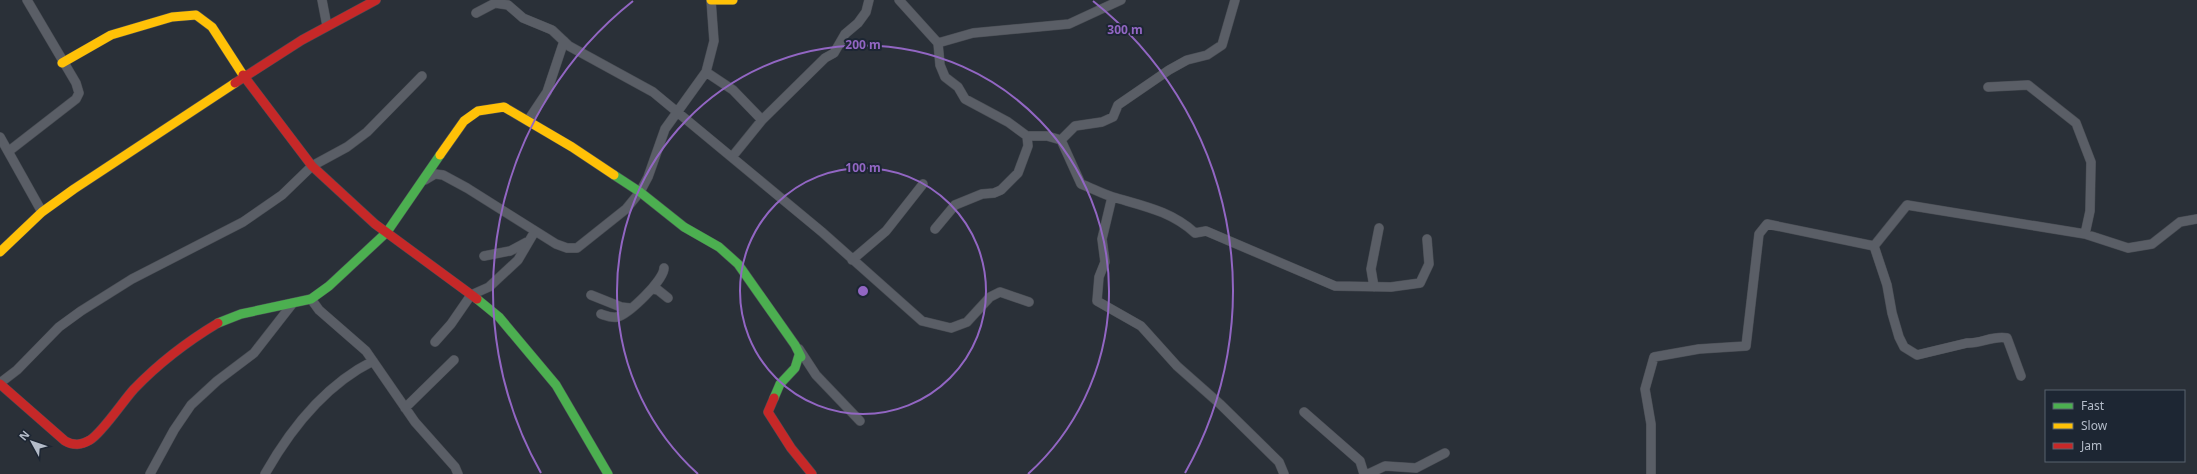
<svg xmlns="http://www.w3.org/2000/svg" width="2197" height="474" viewBox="0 0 2197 474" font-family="'Noto Sans',sans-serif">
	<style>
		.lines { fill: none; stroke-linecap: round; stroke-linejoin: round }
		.street-casing { stroke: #484c53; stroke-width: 10 }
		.fast-casing { stroke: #484c53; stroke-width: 10 }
		.slow-casing { stroke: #484c53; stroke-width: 10 }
		.jam-casing { stroke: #484c53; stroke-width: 10 }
		.street { stroke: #5a5e66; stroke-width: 9 }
		.fast { stroke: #4caf50; stroke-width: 9 }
		.slow { stroke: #ffc107; stroke-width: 9 }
		.jam { stroke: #c62828; stroke-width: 9 }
		.ring { fill: none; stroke: #9266c3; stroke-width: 2 }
		.centre { fill: #9266c3; stroke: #1d2633; stroke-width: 2 }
		.ring-label { font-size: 12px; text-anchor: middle; font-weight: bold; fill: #9266c3; stroke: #1d2633; stroke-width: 4; stroke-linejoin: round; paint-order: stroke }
	</style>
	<rect width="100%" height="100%" fill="#2a3038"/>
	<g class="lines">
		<!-- street casing -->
		<g class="street-casing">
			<path id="street" d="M322,0L327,26
				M899,0L938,43
				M1235,0L1222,45L1207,55L1187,60L1169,70L1118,105L1113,117L1102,122L1075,126L1061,140L1081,184C1092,188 1102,194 1113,197C1143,206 1171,211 1195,233L1206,231L1335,286L1391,287L1420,283L1429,264L1427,239
				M476,13L495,3L508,5L523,18L552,30L569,46L653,92L822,232L922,321L951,328L967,322L990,297L1000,292L1029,302
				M706,72L733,90L762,120
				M1988,87L2028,85L2076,123L2091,162L2090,211L2085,234
				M529,119L547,92L564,41
				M0,137L42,212
				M1061,140L1047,136H1027L1008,122L965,99L958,87L945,77L940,65L938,43L973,33L1069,24L1121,0
				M9,151L76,99L79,93L76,83L27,0
				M732,157L762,120L825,58L834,53L845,34L858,23L866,12L869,0
				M425,180L435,174L443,175L467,188L556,244L567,248H577L626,209L640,192L648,177L665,129L706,72L714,41L711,0
				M1112,197L1102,239L1105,262L1099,277L1097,301L1141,326L1177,366L1220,404L1279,462L1284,474
				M935,229L955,205L982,194L994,193L1001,190L1018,173L1028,146L1027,136
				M1874,246L1907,205L2085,234L2128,248L2152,244L2180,222L2197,219
				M1874,246L1887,285L1892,313L1899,337L1904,347L1917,355L1967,343C1981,344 1993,335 2007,338L2021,376
				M484,256L510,251L527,242
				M852,260L886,231L923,184
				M1374,287L1371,269L1379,228
				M653,289L658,290L668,298
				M591,295L621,307L630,308
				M311,299L319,310L366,351L415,422L455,467L458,474
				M601,314C607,316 611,318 617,317C629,314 664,280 664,268
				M435,342L451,324L471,295L489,287L518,260L535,231
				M799,349L816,375L860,421
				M0,383L17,370L59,327L81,311L132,279L243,222L282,195L312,166L347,147L367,132L422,76
				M405,408L454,360
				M1304,412L1360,461L1364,474
				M150,474L174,430L191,405L217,381L254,353L293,303
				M265,474C291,428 325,385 373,361
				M1368,474L1385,466L1416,468L1445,453
				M1651,474V424L1645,389L1654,357L1699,349L1746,346L1759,234L1767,224L1874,246"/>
		</g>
		<!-- fast casing -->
		<g class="fast-casing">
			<path id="fast" d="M614,175L640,192L684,227L719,247L738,264L795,345L801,357L799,355L795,368L780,384L774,398
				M477,299L499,317L556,385L608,474
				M218,323L241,314L311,299L329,286L387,232L440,155"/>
		</g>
		<!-- slow casing -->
		<g class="slow-casing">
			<path id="slow" d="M711,0H733
				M62,63L111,35L172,17L196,15L212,27L243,75
				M440,155L464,121L478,111L504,107L572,147L614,175
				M0,252L42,212L74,189L235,83"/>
		</g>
		<!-- jam casing -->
		<g class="jam-casing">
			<path id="jam" d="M243,75L312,166L375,224L477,299
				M235,83L302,40L376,0
				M0,384L65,441C74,446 81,445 90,440C102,433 123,401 134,389C159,363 188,341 218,323
				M774,398L768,412L791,448L812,474"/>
		</g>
		<!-- street -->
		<use href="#street" class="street"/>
		<!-- fast -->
		<use href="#fast" class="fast"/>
		<!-- slow -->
		<use href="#slow" class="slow"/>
		<!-- jam -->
		<use href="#jam" class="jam"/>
	</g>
	<!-- distance rings -->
	<g class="ring">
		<circle cx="863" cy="291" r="123"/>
		<path d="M698 474A246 246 0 1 1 1028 474"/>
		<path d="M541 473A370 370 0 0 1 633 1M1093 1A370 370 0 0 1 1185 473"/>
	</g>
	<circle cx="863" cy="291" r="6" class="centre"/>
	<g class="ring-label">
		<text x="1125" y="34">300 m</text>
		<text x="863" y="49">200 m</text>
		<text x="863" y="172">100 m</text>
	</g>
	<!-- legend -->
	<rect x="2045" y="390" width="140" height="72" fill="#1d2633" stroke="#59626f"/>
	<rect x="2053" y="403" width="20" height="6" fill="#4caf50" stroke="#59626f"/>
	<text x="2081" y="410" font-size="12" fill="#b4bcc9">Fast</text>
	<rect x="2053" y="423" width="20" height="6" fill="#ffc107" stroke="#59626f"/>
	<text x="2081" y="430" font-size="12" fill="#b4bcc9">Slow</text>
	<rect x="2053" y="443" width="20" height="6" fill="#c62828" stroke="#59626f"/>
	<text x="2081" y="450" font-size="12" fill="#b4bcc9">Jam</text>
	<!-- north arrow -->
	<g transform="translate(32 442) rotate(310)" stroke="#1d2633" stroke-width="3" paint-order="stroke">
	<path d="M0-3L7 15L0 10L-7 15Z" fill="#b4bcc9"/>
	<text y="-6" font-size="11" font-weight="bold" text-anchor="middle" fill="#b4bcc9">N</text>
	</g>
</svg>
